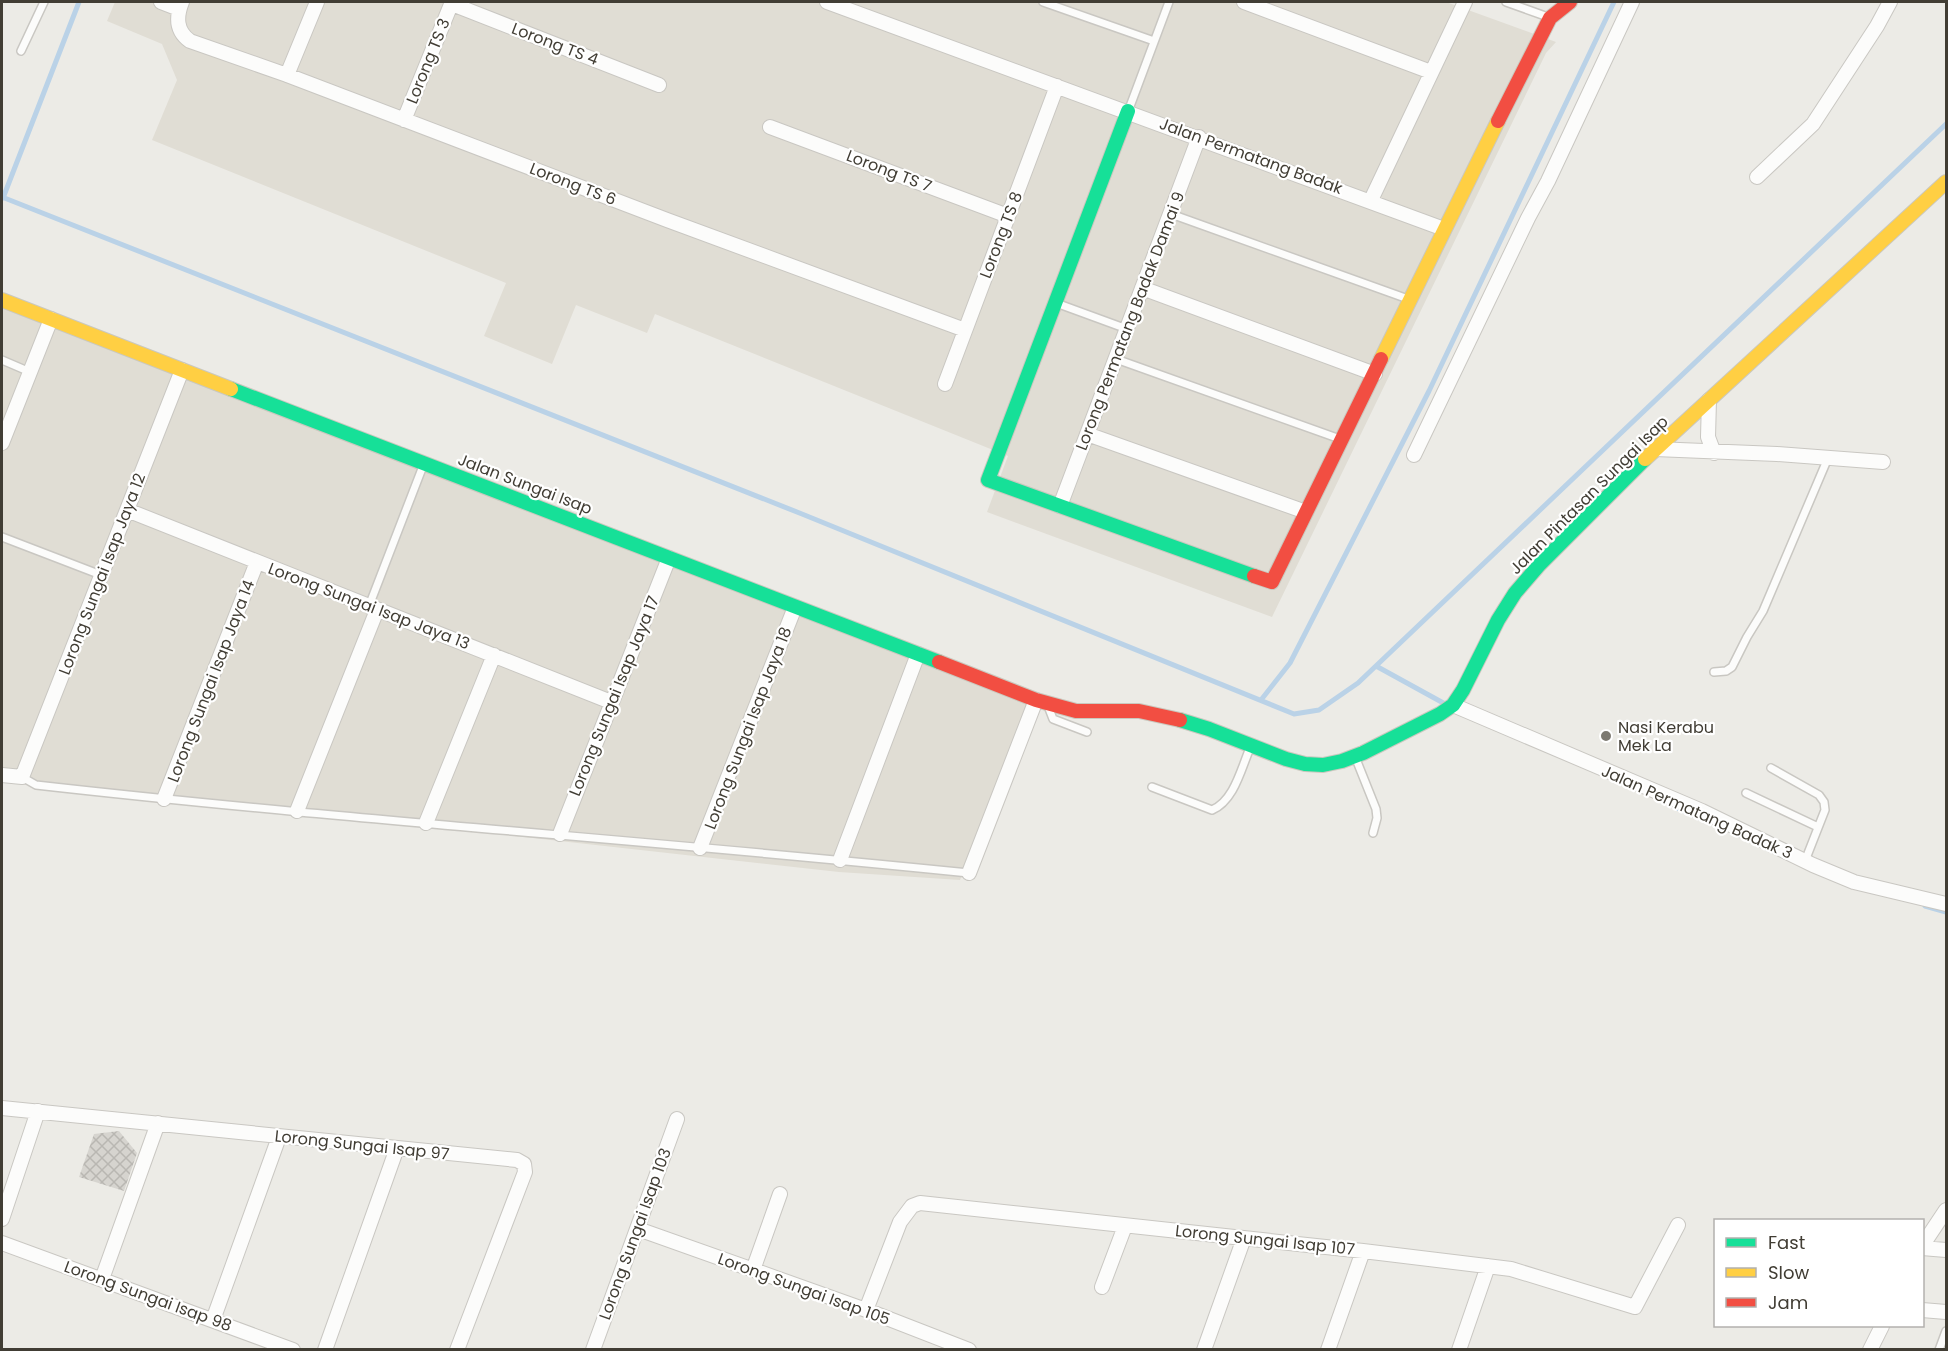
<svg xmlns="http://www.w3.org/2000/svg" width="1948" height="1351" viewBox="0 0 1948 1351" font-family="Poppins,sans-serif">
	<style>
		.residential { fill: #e0ddd4 }
		.lines { fill: none; stroke-linecap: round; stroke-linejoin: round }
		.stream { stroke: #bad2e7; stroke-width: 5 }
		.building { fill: url(#building-cross-hatch) }
		.lane-casing { stroke: #c9c7c2; stroke-width: 10 }
		.street-casing { stroke: #c9c7c2; stroke-width: 16 }
		.fast-casing { stroke: #cac8be; stroke-width: 16 }
		.slow-casing { stroke: #cac8be; stroke-width: 16 }
		.jam-casing { stroke: #cac8be; stroke-width: 16 }
		.lane { stroke: #fcfcfb; stroke-width: 7 }
		.street { stroke: #fcfcfb; stroke-width: 14 }
		.fast { stroke: #16e098; stroke-width: 14 }
		.slow { stroke: #ffcf43; stroke-width: 14 }
		.jam { stroke: #f24e42; stroke-width: 14 }
		.poi-dot { fill: #7d7a72; stroke: #fff; stroke-width: 2 }
		.labels { text-anchor: middle; dominant-baseline: central; stroke-width: 4.5; stroke-linejoin: round; paint-order: stroke }
		.street-label { font-size: 16px; fill: #413d34; stroke: #fff }
		.poi-label { font-size: 16px; fill: #413d34; stroke: #fff; text-anchor: start }
	</style>
	<defs>
		<pattern id="building-cross-hatch" width="8" height="8" patternUnits="userSpaceOnUse" patternTransform="scale(1.5)"><rect width="8" height="8" fill="#d6d4cf"/><path d="M0 0l8 8M0 8l8-8" fill="none" stroke="#b9b7b2"/></pattern>
	</defs>
	<rect width="100%" height="100%" fill="#ecebe6"/>
	<!-- residential -->
	<path class="residential" d="M115,2H1446L1556,42L1546,53L1272,617L987,512L1008,456L655,314L647,333L576,305L552,364L484,336L506,283L152,140L177,80L162,44L107,21Z
		M2,301L1034,700L960,880L839,872L2,779Z"/>
	<g class="lines">
		<!-- stream -->
		<path class="stream" d="M2,197L802,514L1294,714L1319,710L1358,683L1946,124
			M3,198L79,2
			M1376,666L1447,705
			M1261,700L1290,663L1429,391L1614,2
			M1677,808L1707,821
			M1925,906L1946,912"/>
	</g>
	<!-- building -->
	<path class="building" d="M119,1131L137,1153L124,1191L79,1177L94,1134Z"/>
	<g class="lines">
		<!-- lane casing -->
		<g class="lane-casing">
			<path id="lane" d="M1043,2L1154,41
				M1506,2L1548,17
				M21,51L44,2
				M1129,109L1169,2
				M1171,214L1408,299
				M1056,303L1127,329
				M1116,359L1340,439
				M2,360L30,372
				M2,537L101,575
				M369,606L423,466
				M1714,672L1726,671L1732,667L1747,637L1763,611L1828,458
				M1048,706L1053,719L1087,732
				M1356,759L1376,809L1377,818L1373,833
				M1771,768L1819,795L1824,802L1825,810L1805,861
				M22,777L36,785C346,820 658,841 969,873
				M1152,787L1212,810C1234,801 1241,769 1250,748
				M1746,793L1818,827
				M1939,1350L1946,1331"/>
		</g>
		<!-- street casing -->
		<g class="street-casing">
			<path id="street" d="M161,2L179,9
				M182,2C176,17 176,31 190,41L287,75L667,220L965,330
				M827,2L1444,229
				M1244,2L1431,72
				M452,4L659,85
				M287,75L317,2
				M404,120L452,2
				M770,127L1008,216
				M1757,177L1813,124L1877,26L1890,2
				M1371,200L1465,2
				M1142,288L1375,374
				M945,384L1057,86
				M1709,400L1708,437L1714,453
				M1087,434L1306,512
				M2,443L51,319
				M1655,449L1777,454L1883,462
				M1414,455L1528,218L1548,181L1632,2
				M1060,506L1199,137
				M127,510L611,702
				M1453,705L1702,811L1813,865L1854,882L1946,904
				M2,775L22,777L182,370
				M164,799L257,562
				M297,811L377,610
				M426,823L494,655
				M560,834L669,558
				M700,848L795,607
				M840,860L918,654
				M969,873L1036,700
				M2,1108L517,1160L524,1164L525,1172L457,1350
				M2,1219L38,1111
				M638,1229L866,1310L969,1350
				M2,1243L293,1350
				M1922,1246L1946,1210
				M1922,1248L1946,1250
				M753,1270L780,1194
				M102,1279L158,1123
				M1102,1287L1125,1226
				M866,1310L900,1222L912,1206L920,1203L1363,1251L1511,1269L1635,1307L1678,1225
				M1922,1310L1946,1312
				M213,1320L279,1137
				M325,1350L397,1148
				M593,1350L677,1119
				M1204,1350L1244,1238
				M1328,1350L1363,1251
				M1459,1350L1488,1266
				M1870,1350L1882,1326"/>
		</g>
		<!-- fast casing -->
		<g class="fast-casing">
			<path id="fast" d="M1128,111L988,480L1254,576
				M231,389L939,662
				M1180,720L1209,729L1286,759L1305,764L1323,765L1342,761L1363,753L1440,714L1453,705L1463,690L1498,620L1515,593L1540,564L1645,459"/>
		</g>
		<!-- slow casing -->
		<g class="slow-casing">
			<path id="slow" d="M2,300L231,389
				M1381,359L1498,121
				M1645,459L1946,182"/>
		</g>
		<!-- jam casing -->
		<g class="jam-casing">
			<path id="jam" d="M1498,121L1550,18L1570,2
				M1254,576L1272,582L1381,359
				M939,662L1036,700L1076,711H1139L1180,720"/>
		</g>
		<!-- lane -->
		<use href="#lane" class="lane"/>
		<!-- street -->
		<use href="#street" class="street"/>
		<!-- fast -->
		<use href="#fast" class="fast"/>
		<!-- slow -->
		<use href="#slow" class="slow"/>
		<!-- jam -->
		<use href="#jam" class="jam"/>
	</g>
	<!-- markers -->
	<circle class="poi-dot" cx="1606" cy="736" r="6"/>
	<g class="labels">
		<!-- street labels -->
		<g class="street-label">
			<text transform="translate(555 44) rotate(21)">Lorong TS 4</text>
			<text transform="translate(428 61) rotate(-68)">Lorong TS 3</text>
			<text transform="translate(1251 156) rotate(20)">Jalan Permatang Badak</text>
			<text transform="translate(889 171) rotate(21)">Lorong TS 7</text>
			<text transform="translate(573 184) rotate(21)">Lorong TS 6</text>
			<text transform="translate(1001 235) rotate(-69)">Lorong TS 8</text>
			<text transform="translate(1130 321) rotate(-69)">Lorong Permatang Badak Damai 9</text>
			<text transform="translate(525 484) rotate(21)">Jalan Sungai Isap</text>
			<text transform="translate(1589 495) rotate(-45)">Jalan Pintasan Sungai Isap</text>
			<text transform="translate(102 574) rotate(-69)">Lorong Sungai Isap Jaya 12</text>
			<text transform="translate(369 606) rotate(21)">Lorong Sungai Isap Jaya 13</text>
			<text transform="translate(211 681) rotate(-69)">Lorong Sungai Isap Jaya 14</text>
			<text transform="translate(614 696) rotate(-68)">Lorong Sungai Isap Jaya 17</text>
			<text transform="translate(748 728) rotate(-69)">Lorong Sungai Isap Jaya 18</text>
			<text transform="translate(1697 812) rotate(24)">Jalan Permatang Badak 3</text>
			<text transform="translate(362 1145) rotate(6)">Lorong Sungai Isap 97</text>
			<text transform="translate(635 1234) rotate(-70)">Lorong Sungai Isap 103</text>
			<text transform="translate(1265 1240) rotate(6)">Lorong Sungai Isap 107</text>
			<text transform="translate(804 1289) rotate(20)">Lorong Sungai Isap 105</text>
			<text transform="translate(148 1296) rotate(20)">Lorong Sungai Isap 98</text>
		</g>
		<!-- poi labels -->
		<g class="poi-label">
			<text x="1618" y="727">Nasi Kerabu<tspan x="1618" dy="18">Mek La</tspan></text>
		</g>
	</g>
	<!-- border -->
	<rect width="1948" height="1351" fill="none" stroke="#413d34" stroke-width="6"/>
	<!-- legend -->
	<rect x="1714" y="1219" width="210" height="108" fill="#ffffff" stroke="#b3b1ae" stroke-width="1.5"/>
	<rect x="1726" y="1238" width="30" height="9" fill="#16e098" stroke="#b3b1ae" stroke-width="1.5"/>
	<text x="1768" y="1249" font-size="18" fill="#413d34">Fast</text>
	<rect x="1726" y="1268" width="30" height="9" fill="#ffcf43" stroke="#b3b1ae" stroke-width="1.5"/>
	<text x="1768" y="1279" font-size="18" fill="#413d34">Slow</text>
	<rect x="1726" y="1298" width="30" height="9" fill="#f24e42" stroke="#b3b1ae" stroke-width="1.5"/>
	<text x="1768" y="1309" font-size="18" fill="#413d34">Jam</text>
</svg>
